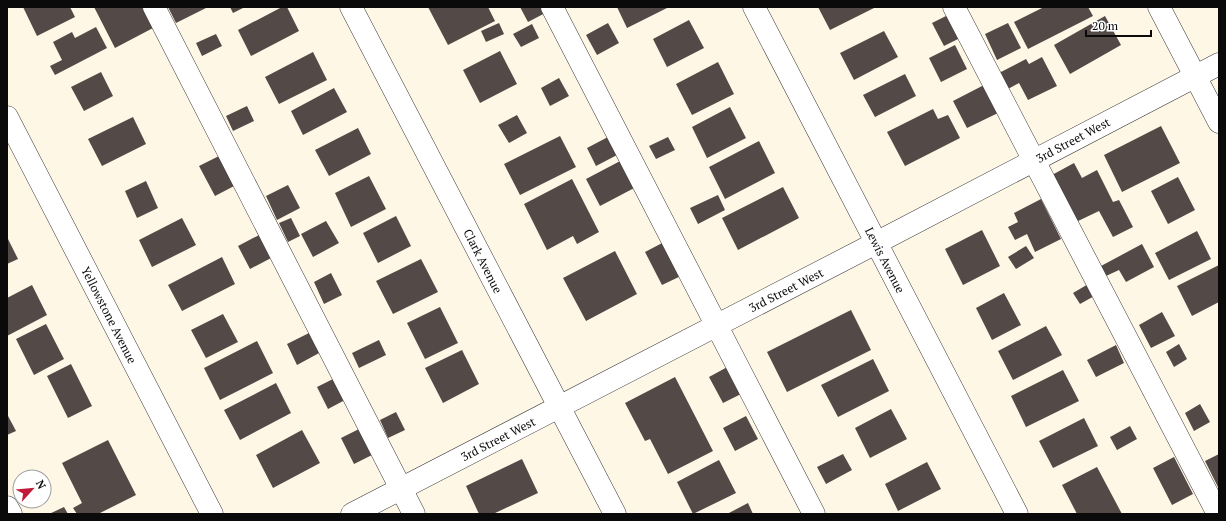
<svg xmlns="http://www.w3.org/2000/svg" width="1226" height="521" viewBox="0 0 1226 521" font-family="'PT Serif',serif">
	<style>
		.building { fill: #534946 }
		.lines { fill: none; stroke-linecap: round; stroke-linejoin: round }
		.minor-casing { stroke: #3d3d3d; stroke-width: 23 }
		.minor { stroke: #fff; stroke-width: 22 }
		.labels { text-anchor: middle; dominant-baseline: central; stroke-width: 4; stroke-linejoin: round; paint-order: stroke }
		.street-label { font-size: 12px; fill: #0a0a0a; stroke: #fff }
	</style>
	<rect width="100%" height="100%" fill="#fff7e6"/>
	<!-- building -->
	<path class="building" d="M23,7H70L75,17L37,36Z
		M94,7H142L153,28L115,48Z
		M168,7H208L176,23Z
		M230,7H245L233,13Z
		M282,7H287L299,31L251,56L238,30Z
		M428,7H488L495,21L448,45Z
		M520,7H547L549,11L528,22Z
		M617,7H669L627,28Z
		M818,7H876L830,30Z
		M1044,7H1088L1093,16L1028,49L1014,22Z
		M948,15L960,38L944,46L932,23Z
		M1105,16L1121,45L1070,74L1054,45Z
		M689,20L704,48L667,67L653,39Z
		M499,23L504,34L486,42L481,31Z
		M608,23L619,43L597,55L586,35Z
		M1008,23L1021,48L997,60L985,34Z
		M532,24L539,38L521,47L513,34Z
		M96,27L107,48L55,75L50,66L62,60L53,42L72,32L75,38Z
		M884,31L898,57L854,80L840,53Z
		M216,34L222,46L202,56L196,43Z
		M955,45L967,69L941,82L929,58Z
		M500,51L517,84L480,103L463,70Z
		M313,52L327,80L279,104L265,77Z
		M1042,57L1057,86L1028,100L1019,83L1008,89L999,73L1026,59L1029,64Z
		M718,62L734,94L692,115L676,84Z
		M101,72L113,96L84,111L71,87Z
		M905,74L916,96L875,117L863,95Z
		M559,78L569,96L550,106L541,88Z
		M984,85L998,113L967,128L953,101Z
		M334,88L347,112L303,135L291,111Z
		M247,106L254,121L233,131L226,116Z
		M730,107L746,138L707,158L692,127Z
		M933,109L938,119L948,115L960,138L905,166L887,132Z
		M517,115L527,133L509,143L498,125Z
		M133,117L146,144L102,166L88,139Z
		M1161,126L1180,163L1122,192L1104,155Z
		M358,128L371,154L329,176L315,150Z
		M560,136L576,167L520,195L504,164Z
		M608,137L617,155L596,166L587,148Z
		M668,137L675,150L656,159L649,146Z
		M759,141L775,173L725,199L709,167Z
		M221,155L236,185L215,196L199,166Z
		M624,159L638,186L600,206L586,179Z
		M1074,163L1082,178L1097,170L1113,202L1119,200L1133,227L1113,237L1099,211L1076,222L1052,175Z
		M369,176L386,209L351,227L335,193Z
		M1178,177L1195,210L1168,224L1151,191Z
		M572,179L599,232L577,244L573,236L547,250L524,204Z
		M146,181L158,208L137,218L125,191Z
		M288,185L300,208L277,220L266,196Z
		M783,187L799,218L738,250L722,218Z
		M718,195L725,210L698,224L690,208Z
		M1041,199L1061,239L1035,252L1027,234L1015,240L1008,227L1018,222L1014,213Z
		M396,216L411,246L378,263L363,233Z
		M182,218L196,245L152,267L139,240Z
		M291,218L300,236L288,242L279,223Z
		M326,221L339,243L313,257L301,234Z
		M982,230L1000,266L963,285L945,249Z
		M1197,231L1211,259L1169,280L1155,253Z
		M261,234L273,257L250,269L238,246Z
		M7,237L18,259L7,264Z
		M666,241L683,275L662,285L645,252Z
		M1142,244L1154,267L1126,282L1119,270L1106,276L1101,266Z
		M1026,246L1034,258L1016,269L1008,257Z
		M615,251L637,294L586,321L563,278Z
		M222,257L235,284L182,311L168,285Z
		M421,259L438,292L393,314L376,281Z
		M1219,265V302L1192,316L1177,286Z
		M331,273L342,295L324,304L314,282Z
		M1090,283L1096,295L1080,304L1073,293Z
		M32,285L47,315L7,336V298Z
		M1004,293L1021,325L992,340L976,308Z
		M440,307L458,343L425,359L407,323Z
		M851,310L871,350L787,392L767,352Z
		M1162,312L1175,336L1151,348L1139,325Z
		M223,314L238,342L206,358L191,330Z
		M46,324L64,359L34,375L16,339Z
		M1046,326L1062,355L1013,380L998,351Z
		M311,332L321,352L297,365L287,344Z
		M379,340L386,355L359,368L352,353Z
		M257,341L273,373L220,400L204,368Z
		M1179,344L1187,359L1174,367L1166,352Z
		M1116,345L1124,363L1096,377L1087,360Z
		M462,350L479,384L443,403L425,368Z
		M873,359L889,391L838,417L821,385Z
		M71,364L92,406L68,418L47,376Z
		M731,365L745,392L723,403L709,377Z
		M1063,370L1079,401L1026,427L1011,396Z
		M675,377L713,451L668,474L650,439L645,441L625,403Z
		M335,378L345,400L328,409L317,387Z
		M276,383L291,413L240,440L224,410Z
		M1200,404L1210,422L1194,431L1185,413Z
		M891,409L907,439L870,458L855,428Z
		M396,412L405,430L388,438L380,420Z
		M7,414L16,431L7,435Z
		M746,416L758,439L735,451L723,428Z
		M1084,418L1098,446L1053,468L1039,441Z
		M1130,426L1137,439L1117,450L1110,437Z
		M361,428L374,454L354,464L341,438Z
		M302,430L320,463L273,488L256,455Z
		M108,440L136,495L98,514H77L73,508L82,503L62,463Z
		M843,454L852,470L826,484L817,467Z
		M1219,454V489L1205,461Z
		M1174,457L1193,494L1172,505L1153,468Z
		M522,459L538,493L493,514H479L466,486Z
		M719,460L736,493L693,514L677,482Z
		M927,462L941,489L898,511L885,484Z
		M1097,467L1122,514H1077L1062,485Z
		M748,503L753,514H727Z
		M64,507L68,514H49Z"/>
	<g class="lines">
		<!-- minor casing -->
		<g class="minor-casing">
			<path id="minor" d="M154,7L414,514
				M351,7L615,514
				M552,7L814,514
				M754,7L1017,514
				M954,7L1218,514
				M1159,7L1219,122
				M7,117L212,514
				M7,507L11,514
				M352,514L876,243L1219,64"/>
		</g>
		<!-- minor -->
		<use href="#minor" class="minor"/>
	</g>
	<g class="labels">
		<!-- street labels -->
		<g class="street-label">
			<text transform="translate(1073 140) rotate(-28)">3rd Street West</text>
			<text transform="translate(885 260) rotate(63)">Lewis Avenue</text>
			<text transform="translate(483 261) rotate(63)">Clark Avenue</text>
			<text transform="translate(786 290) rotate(-27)">3rd Street West</text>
			<text transform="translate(109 315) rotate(63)">Yellowstone Avenue</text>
			<text transform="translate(498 439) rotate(-27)">3rd Street West</text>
		</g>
	</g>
	<!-- border -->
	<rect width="1226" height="521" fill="none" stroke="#0a0a0a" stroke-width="16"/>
	<!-- north arrow -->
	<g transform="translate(32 489) rotate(63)"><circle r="19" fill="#ffffff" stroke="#9d9d9d"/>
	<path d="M0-3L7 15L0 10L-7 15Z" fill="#c11b39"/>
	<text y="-6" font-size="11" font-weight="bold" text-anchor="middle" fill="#0a0a0a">N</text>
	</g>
	<!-- scale -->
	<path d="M1086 30v6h65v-6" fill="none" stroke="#0a0a0a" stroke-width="2"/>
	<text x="1092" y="30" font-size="12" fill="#0a0a0a" stroke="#ffffff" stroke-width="3" paint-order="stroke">20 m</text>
</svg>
